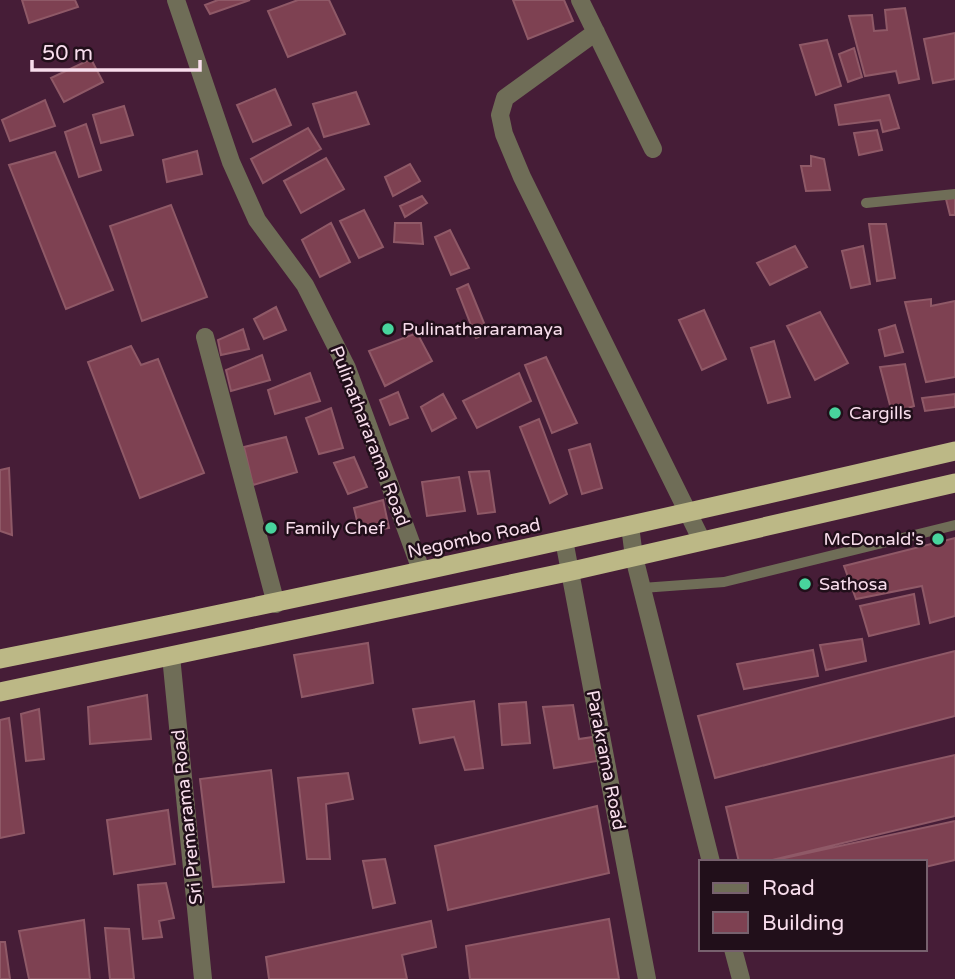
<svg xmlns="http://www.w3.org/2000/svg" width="955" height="979" viewBox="0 0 955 979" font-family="'Varela Round',sans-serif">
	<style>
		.building { fill: #7e4152; stroke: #8f5967; stroke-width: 2 }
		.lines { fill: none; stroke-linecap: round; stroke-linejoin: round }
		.service { stroke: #6f6d57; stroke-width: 10 }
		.minor { stroke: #6f6d57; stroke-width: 18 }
		.trunk { stroke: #bcb886; stroke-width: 19 }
		.poi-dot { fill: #48d49d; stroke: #210f1a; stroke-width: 2.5 }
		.labels { text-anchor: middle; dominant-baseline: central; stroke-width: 5; stroke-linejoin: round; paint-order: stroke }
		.poi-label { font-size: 18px; fill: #f8ddec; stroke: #210f1a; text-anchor: start }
		.street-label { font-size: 18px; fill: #f8ddec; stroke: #210f1a }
	</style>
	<rect width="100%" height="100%" fill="#461d37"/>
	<!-- building -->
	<path class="building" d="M22,0H75L78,7L29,23Z
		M218,0H250L210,14L205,5Z
		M298,0H329L345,34L288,57L268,11Z
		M513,0H564L573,21L528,39Z
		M905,8L919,79L899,83L896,71L865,76L849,16L872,15L874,31L887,30L885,10Z
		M955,33V79L933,83L924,39Z
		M827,40L841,86L816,95L800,45Z
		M854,48L862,77L848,82L839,54Z
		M91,59L103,82L64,102L51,78Z
		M275,89L291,125L253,142L237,105Z
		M356,92L369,124L324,137L313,104Z
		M889,95L899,128L883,132L880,120L839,125L835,105Z
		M45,100L55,126L10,141L2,120Z
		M124,106L133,135L101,143L93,115Z
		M86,124L101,170L79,177L65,132Z
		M308,128L321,149L263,183L251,159Z
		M877,130L882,150L859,155L854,133Z
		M197,151L202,174L167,182L163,160Z
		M55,152L113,290L66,309L9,165Z
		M811,156L824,159L830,190L806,191L801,166H811Z
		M326,158L344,189L301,213L284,181Z
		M410,164L420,181L393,196L385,177Z
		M422,196L427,203L405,217L400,206Z
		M955,198V215H950L946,199Z
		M171,205L207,297L142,321L110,226Z
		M364,210L383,247L359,258L340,221Z
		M331,223L350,262L320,277L302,240Z
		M395,223H421L423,244L394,242Z
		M869,224H886L895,278L877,281Z
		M450,230L469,268L451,275L435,237Z
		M795,246L807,267L770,285L757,263Z
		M863,246L870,284L851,288L842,251Z
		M468,284L488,333L476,338L457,289Z
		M931,299V306L955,301V377L926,382L905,302Z
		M276,307L286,330L264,339L254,319Z
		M704,310L726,359L702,370L679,320Z
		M820,312L848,363L815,380L787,326Z
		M895,325L903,352L885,356L879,330Z
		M243,329L249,349L221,355L218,340Z
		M417,333L432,361L385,386L369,351Z
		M774,341L790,397L768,403L751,348Z
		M131,346L141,365L158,359L204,473L140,498L88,362Z
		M262,355L270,380L231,391L226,370Z
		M546,357L577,423L552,433L525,365Z
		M905,364L914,406L892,413L880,367Z
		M310,373L320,401L275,414L268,390Z
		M519,373L531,401L477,428L463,401Z
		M398,392L408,418L390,425L380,400Z
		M443,394L456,418L432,431L421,407Z
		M955,394V407L925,411L922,398Z
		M331,408L343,448L319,454L306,418Z
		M539,419L567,494L550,503L520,427Z
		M286,437L297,472L253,485L244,447Z
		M590,444L602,488L582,494L569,450Z
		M354,457L367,487L348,494L334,463Z
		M9,468L12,535L0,531V470Z
		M489,471L495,512L478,514L469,472Z
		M459,477L465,511L427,516L422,482Z
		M383,500L389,528L360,533L354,508Z
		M955,538V616L930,623L922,586L856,599L844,566Z
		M914,594L919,624L869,636L860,606Z
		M862,639L866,661L826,670L820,645Z
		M368,643L373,683L302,697L294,655Z
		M813,650L818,676L744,689L737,664Z
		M955,651V716L715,778L698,716Z
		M147,695L151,739L90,744L88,707Z
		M474,701L483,768L465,770L454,737L420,743L413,709Z
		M526,702L530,743L502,745L499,704Z
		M573,705L579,739L593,737L597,761L554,768L543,707Z
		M39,709L44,759L26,761L21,714Z
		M9,718L24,833L0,838V720Z
		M955,755V816L764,862H739L726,807Z
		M271,770L284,882L213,887L200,779Z
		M348,773L353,799L326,804L330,859H307L298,778Z
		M597,806L609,873L448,910L435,846Z
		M168,810L175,864L114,874L107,820Z
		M955,821V860L925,867V862H766Z
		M385,859L395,903L373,908L363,861Z
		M166,883L174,918L159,921L162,937L143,939L138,885Z
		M609,919L619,979H470L466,946Z
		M84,920L90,979H29L19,931Z
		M431,921L436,947L402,955L407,979H269L266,957Z
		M105,928L129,929L134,979H110Z
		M0,942H5L10,979H0Z"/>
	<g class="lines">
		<!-- service -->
		<path class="service" d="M866,203L955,194
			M642,588L724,582L955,525"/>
		<!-- minor -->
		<path class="minor" d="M176,0L231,162L257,220L305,285L347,368L421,570
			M580,0L653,149
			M596,32L505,98L500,115L504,134L522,177L702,541
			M205,337L276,604
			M630,526L634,557L711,862
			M564,540L647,979
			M171,656L203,979
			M733,949L741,979"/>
		<!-- trunk -->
		<path class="trunk" d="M0,659C319,595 638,525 955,451
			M0,692L572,571L955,483"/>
	</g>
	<!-- markers -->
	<g class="poi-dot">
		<circle cx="388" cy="329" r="7"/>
		<circle cx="835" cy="413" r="7"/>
		<circle cx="271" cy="528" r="7"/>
		<circle cx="938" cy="539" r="7"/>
		<circle cx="805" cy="584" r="7"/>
	</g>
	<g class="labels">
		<!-- poi labels -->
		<g class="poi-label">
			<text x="402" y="329">Pulinathararamaya</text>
			<text x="849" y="413">Cargills</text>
			<text x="285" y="528">Family Chef</text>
			<text x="924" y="539" text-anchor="end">McDonald's</text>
			<text x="819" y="584">Sathosa</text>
		</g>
		<!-- street labels -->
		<g class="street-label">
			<text transform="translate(370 436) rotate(69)">Pulinathararama Road</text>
			<text transform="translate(474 538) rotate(-12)">Negombo Road</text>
			<text transform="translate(606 760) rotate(79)">Parakrama Road</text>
			<text transform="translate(187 817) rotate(-96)">Sri Premarama Road</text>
		</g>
	</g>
	<!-- legend -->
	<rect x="699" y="860" width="228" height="91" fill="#210f1a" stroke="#77616e" stroke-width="2"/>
	<rect x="713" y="883" width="35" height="10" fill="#6f6d57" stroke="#77616e" stroke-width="2"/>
	<text x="762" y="895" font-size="21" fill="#f8ddec">Road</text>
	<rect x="713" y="912" width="35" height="21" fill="#7e4152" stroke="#77616e" stroke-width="2"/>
	<text x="762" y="930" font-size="21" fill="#f8ddec">Building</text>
	<!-- scale -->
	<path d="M32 60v10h168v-10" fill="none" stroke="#f8ddec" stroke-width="3.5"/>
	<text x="42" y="60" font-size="21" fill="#f8ddec" stroke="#210f1a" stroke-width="5" paint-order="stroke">50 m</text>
</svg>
